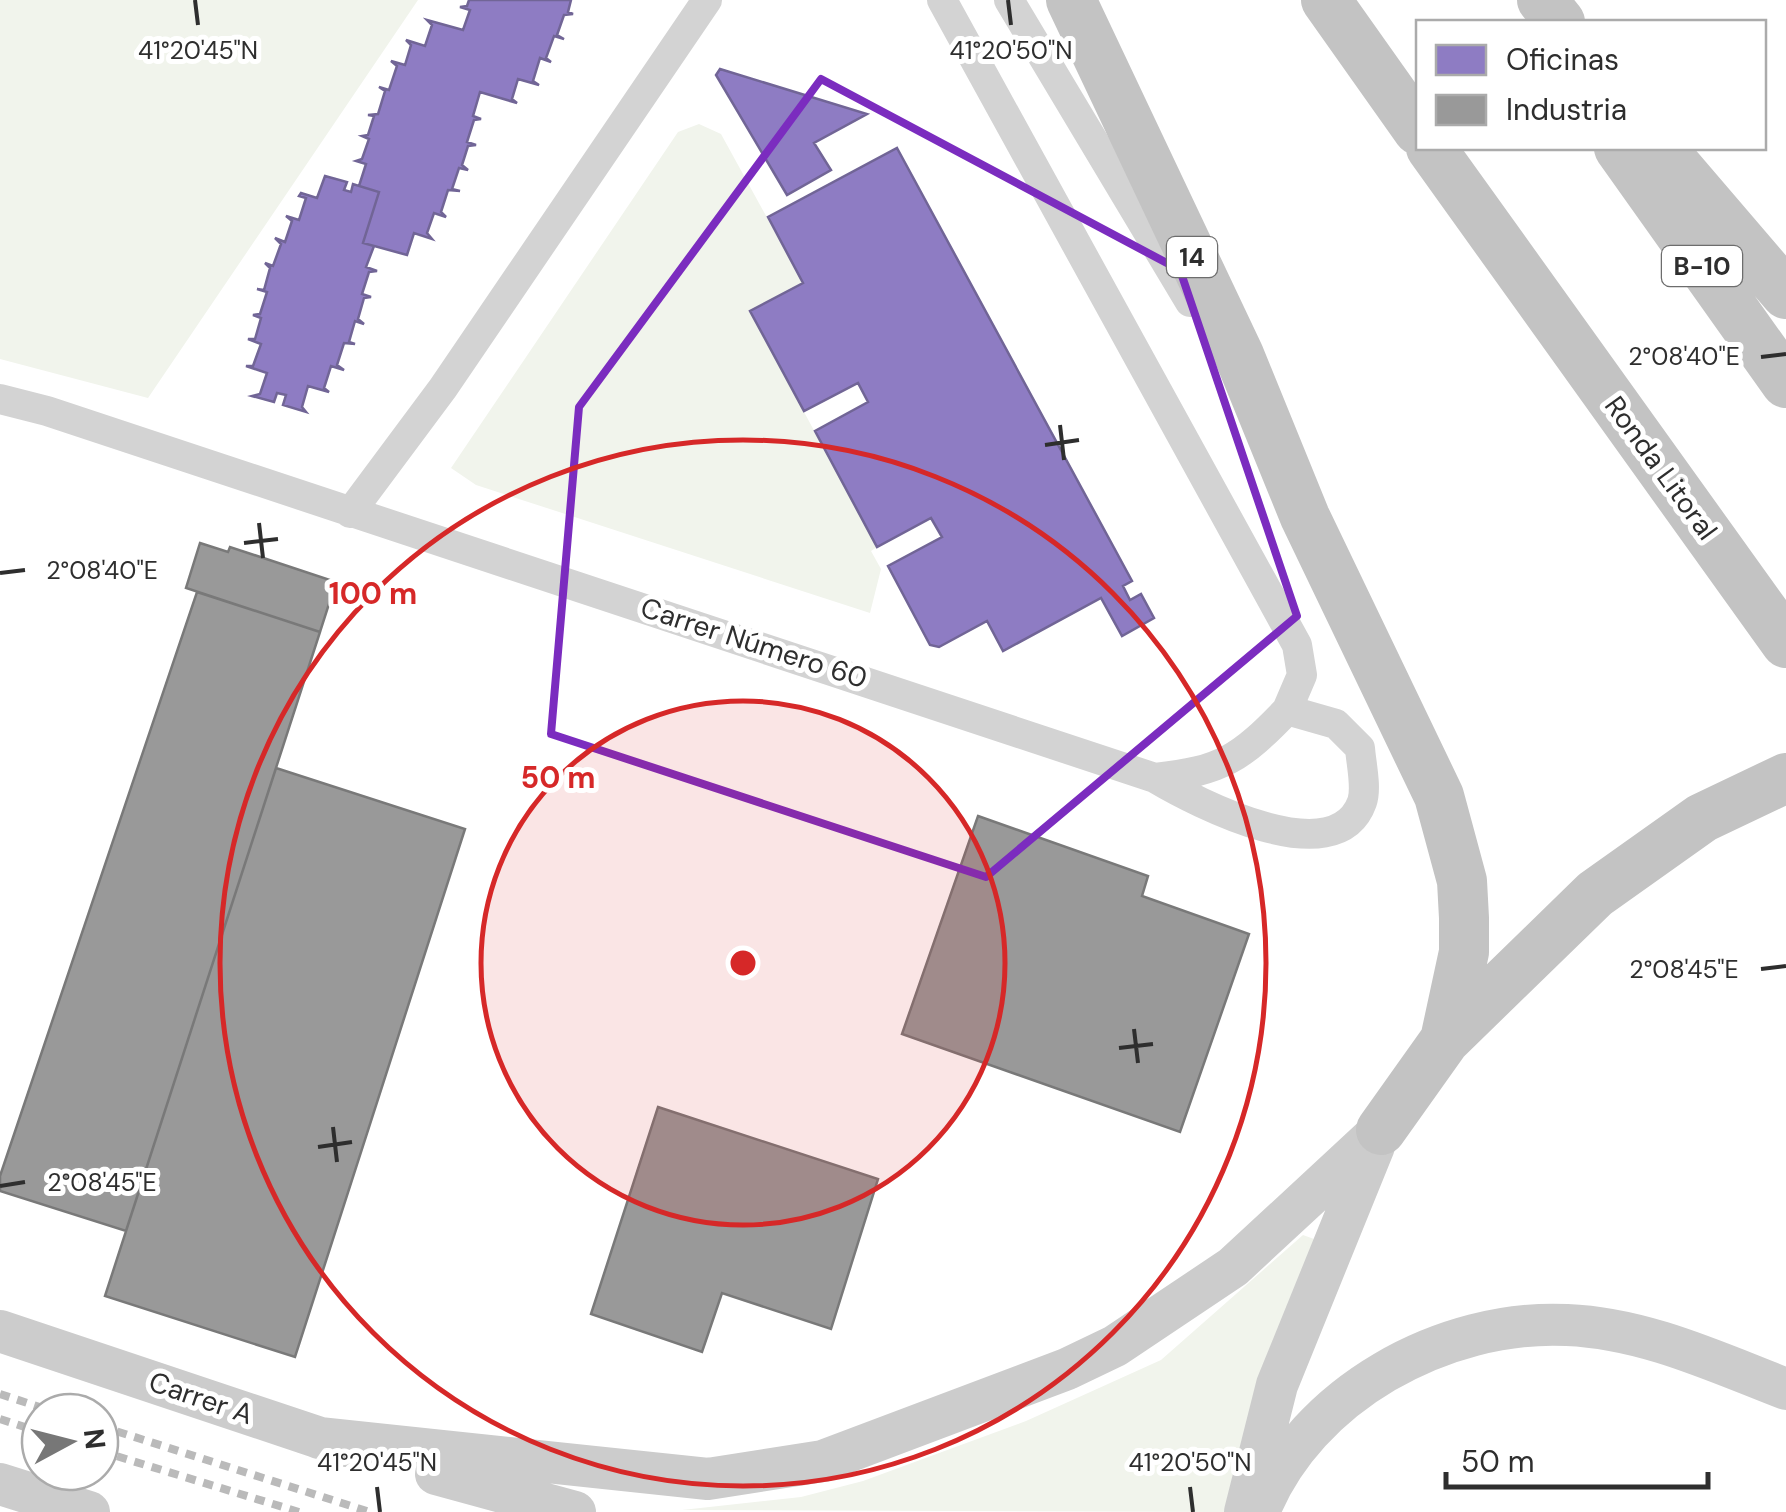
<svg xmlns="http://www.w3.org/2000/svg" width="1786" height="1512" viewBox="0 0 1786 1512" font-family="'DM Sans',sans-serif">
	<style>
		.green { fill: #f1f4ec }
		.offices { fill: #8e7cc3; stroke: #716596; stroke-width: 2.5 }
		.industry { fill: #999; stroke: #797979; stroke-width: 2.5 }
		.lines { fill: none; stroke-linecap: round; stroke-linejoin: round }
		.minor { stroke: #d3d3d3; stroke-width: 30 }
		.secondary { stroke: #ccc; stroke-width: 42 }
		.trunk { stroke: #c3c3c3; stroke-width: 50 }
		.rail { stroke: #bababa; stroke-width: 8; stroke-dasharray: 10 8; stroke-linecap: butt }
		.marked { fill: none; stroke: #7b2cbf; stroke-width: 8; stroke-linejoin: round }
		.ticks { fill: none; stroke: #2e2e2e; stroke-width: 4 }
		.ring { fill: none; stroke: #d62828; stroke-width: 5 }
		.labels { text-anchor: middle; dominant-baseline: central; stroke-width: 10; stroke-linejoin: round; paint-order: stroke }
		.shield { fill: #fff; stroke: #6d6d6d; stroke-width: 2.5 }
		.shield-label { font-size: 25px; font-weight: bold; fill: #2e2e2e }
		.street-label { font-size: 28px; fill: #2e2e2e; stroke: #fff }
		.ticks-label { font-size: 25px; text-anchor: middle; fill: #2e2e2e; stroke: #fff; stroke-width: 10; stroke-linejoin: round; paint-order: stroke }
		.centre { fill: #d62828; stroke: #fff; stroke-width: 5 }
		.ring-label { font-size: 30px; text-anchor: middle; font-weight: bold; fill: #d62828; stroke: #fff; stroke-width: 10; stroke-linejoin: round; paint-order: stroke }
	</style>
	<rect width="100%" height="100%" fill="#fff"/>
	<!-- green -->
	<path class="green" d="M0,0H418L148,398L0,359Z
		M699,124L721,134L803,283L750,312L877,547L871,551L881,569L870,613L476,485L451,468L678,132Z
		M1303,1235L1314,1239L1239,1451L1224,1512L682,1510L801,1497L863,1481L1026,1421L1161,1360Z"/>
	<!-- offices -->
	<path class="offices" d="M469,0H571L568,12L573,14L564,15L557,35L564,39L554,36L546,58L551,62L540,58L533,81L539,85L518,79L512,99L517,103L480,92L473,116L481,119L474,120L467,142L476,145L468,146L462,165L468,170L459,168L452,189L460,191L448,190L441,212L446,217L434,213L427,233L432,239L414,233L407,255L363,243L379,192L359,186L366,164L356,161L362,159L369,139L362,136L368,135L374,116L368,115L378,114L385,91L379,87L389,90L397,66L391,61L405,65L411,45L406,40L425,46L432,25L427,20L463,30L470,10L460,7L467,6Z
		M720,69L867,114L814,143L831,170L787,195L716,75Z
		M897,148L1132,581L1123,586L1130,600L1141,594L1154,618L1122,636L1101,598L1003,651L987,621L939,647L930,645L888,566L942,537L931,518L877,547L815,431L868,402L858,383L804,411L750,311L803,283L768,217Z
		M325,176L347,182L344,190L351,192L353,184L379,192L363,243L374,246L366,267L377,271L369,272L362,294L371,297L364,298L358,319L364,324L355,321L349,342L355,344L344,343L337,365L344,370L331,366L324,388L329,392L308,386L302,407L306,412L283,405L286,395L277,393L274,402L252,396L260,394L267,373L246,366H253L261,344L248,339H255L261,318L253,315L260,314L267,292L257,289L264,290L270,268L265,263L273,266L281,244L275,238L285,242L292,221L286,216L299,220L306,198L299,196L301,193L317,198Z"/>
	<!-- industry -->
	<path class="industry" d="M200,543L228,552L230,547L336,582L320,632L186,588Z
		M197,592L320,632L126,1231L0,1191V1176Z
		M276,768L465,829L295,1357L105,1296Z
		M978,816L1148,876L1142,896L1249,934L1180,1132L902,1034Z
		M658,1107L878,1179L831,1329L722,1293L702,1352L591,1314Z"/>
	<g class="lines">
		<!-- minor -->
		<path class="minor" d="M942,0L1297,645L1302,675L1287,710
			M1009,0L1190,302
			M0,399L47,411L1155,778C1197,803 1336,875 1362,802C1367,788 1361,763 1360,748L1336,724L1287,710C1241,758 1222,771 1155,778
			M350,513L443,388L707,0"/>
		<!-- secondary -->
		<path class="secondary" d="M0,1331L344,1446
			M319,1438L708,1479L823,1461L1067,1369L1115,1346L1233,1267L1381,1130
			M436,1474L575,1512
			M0,1484L89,1512
			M1245,1512L1277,1385L1374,1146
			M1259,1512C1306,1394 1444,1319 1567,1325C1644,1328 1716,1362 1786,1389"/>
		<!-- trunk -->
		<path class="trunk" d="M1071,0L1239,355L1305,517L1439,796L1462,881L1464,918V952L1445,1040
			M1326,0L1418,130
			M1542,0L1560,22
			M1431,148L1786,643
			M1619,148L1786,383
			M1661,148L1786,294
			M1381,1130L1445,1040L1595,894L1702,818L1786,778"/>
		<!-- rail -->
		<path class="rail" d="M0,1394L55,1412
			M0,1419L40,1432
			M100,1426L370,1512
			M100,1451L299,1512"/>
	</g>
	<!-- marked area -->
	<path class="marked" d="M821,79L1180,270L1297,616L986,877L551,734L579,407Z"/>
	<!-- ticks -->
	<path class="ticks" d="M195,0L198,25M1008,0L1011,25M1761,357L1786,354M1060,425L1064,460M1045,445L1079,440M259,523L263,558M244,543L278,539M0,573L25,570M1761,969L1786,966M1134,1029L1138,1063M1119,1048L1153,1044M333,1127L337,1162M318,1147L352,1142M0,1186L25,1182M377,1487L380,1512M1190,1487L1193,1512"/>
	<!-- distance rings -->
	<circle cx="743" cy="963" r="262" fill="#d62828" fill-opacity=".12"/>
	<g class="ring">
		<circle cx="743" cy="963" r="262"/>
		<circle cx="743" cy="963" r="523"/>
	</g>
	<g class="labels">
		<!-- shield labels -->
		<g class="shield">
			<rect x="1167" y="237" width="50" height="40" rx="8"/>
			<rect x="1662" y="246" width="80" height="40" rx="8"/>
		</g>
		<g class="shield-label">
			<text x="1192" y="257">14</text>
			<text x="1702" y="266">B-10</text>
		</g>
		<!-- street labels -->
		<g class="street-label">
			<text transform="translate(1661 468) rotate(54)">Ronda Litoral</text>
			<text transform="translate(754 643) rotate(18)">Carrer Número 60</text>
			<text transform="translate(201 1398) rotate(19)">Carrer A</text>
		</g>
	</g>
	<g class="ticks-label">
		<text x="198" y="59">41°20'45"N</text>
		<text x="1011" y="59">41°20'50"N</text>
		<text x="1684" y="365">2°08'40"E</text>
		<text x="102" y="579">2°08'40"E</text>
		<text x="1684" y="978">2°08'45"E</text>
		<text x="102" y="1191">2°08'45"E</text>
		<text x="377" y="1471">41°20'45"N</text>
		<text x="1190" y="1471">41°20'50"N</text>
	</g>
	<circle cx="743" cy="963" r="15" class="centre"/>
	<g class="ring-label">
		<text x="373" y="604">100 m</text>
		<text x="558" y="788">50 m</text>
	</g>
	<!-- legend -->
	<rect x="1416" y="20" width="350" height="130" fill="#ffffff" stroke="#ababab" stroke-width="2.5"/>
	<rect x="1436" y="45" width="50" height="30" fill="#8e7cc3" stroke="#ababab" stroke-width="2.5"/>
	<text x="1506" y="70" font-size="30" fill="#2e2e2e">Oficinas</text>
	<rect x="1436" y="95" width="50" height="30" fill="#999999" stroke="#ababab" stroke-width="2.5"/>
	<text x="1506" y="120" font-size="30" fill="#2e2e2e">Industria</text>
	<!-- north arrow -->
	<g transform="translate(70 1442) rotate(83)"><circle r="48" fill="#ffffff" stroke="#ababab" stroke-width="2.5"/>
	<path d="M0-8L18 38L0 25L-18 38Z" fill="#777777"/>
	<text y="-15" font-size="28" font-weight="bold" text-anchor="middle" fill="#2e2e2e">N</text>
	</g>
	<!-- scale -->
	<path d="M1446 1472v15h262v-15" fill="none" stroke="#2e2e2e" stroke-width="5"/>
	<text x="1461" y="1472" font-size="30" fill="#2e2e2e" stroke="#ffffff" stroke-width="8" paint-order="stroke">50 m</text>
</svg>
